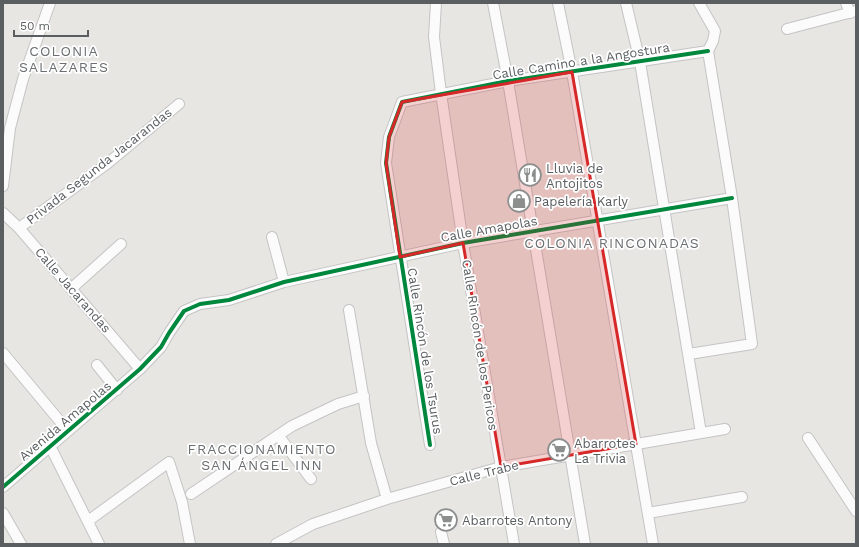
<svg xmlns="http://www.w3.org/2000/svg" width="859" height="547" viewBox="0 0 859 547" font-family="'Work Sans',sans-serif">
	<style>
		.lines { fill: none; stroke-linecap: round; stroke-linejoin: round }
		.minor-casing { stroke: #c4c4c4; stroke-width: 12 }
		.minor { stroke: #fcfbfb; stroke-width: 10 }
		.cycleway-casing { stroke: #fff; stroke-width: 6 }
		.cycleway { stroke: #00873e; stroke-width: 4 }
		.marked { fill: #d62828; fill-opacity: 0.2; stroke: #d62828; stroke-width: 3; stroke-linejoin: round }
		.labels { text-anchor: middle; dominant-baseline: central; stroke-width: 3.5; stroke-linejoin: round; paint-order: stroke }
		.street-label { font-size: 13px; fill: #5a5e60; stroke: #fff }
		.poi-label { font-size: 13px; fill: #5a5e60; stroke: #fff; text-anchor: start }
		.neighbourhood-label { font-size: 14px; letter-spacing: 1px; fill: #6b6f72; stroke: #fff }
	</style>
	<rect width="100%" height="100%" fill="#e8e6e3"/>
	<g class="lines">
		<!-- minor casing -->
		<g class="minor-casing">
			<path id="minor" d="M436,3L434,37L441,93L463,243L514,544
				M493,3L508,81L585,544
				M558,3L572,72L653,544
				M626,3L640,62L701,433
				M846,3L850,13
				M787,29L856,11
				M3,186L10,128L23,79L50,3
				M3,213L19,228L140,369
				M19,228L108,163L179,104
				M272,237L284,282
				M72,288L121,244
				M349,310L371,443L387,499
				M3,353L68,431
				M689,354L752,344L732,198L708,51L713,41L715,31L699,3
				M97,365L117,390
				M278,435L311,479
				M808,438L856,511
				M430,445L386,163L389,137L402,102L508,81L708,51
				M50,446L99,544
				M3,487L140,369L161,347L169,333L184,311L200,304L229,300L284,282L463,243L732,198
				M191,494L292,426L338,404L364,396
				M3,513L21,544
				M648,513L742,497
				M88,521L169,462L182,502L190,544
				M441,532L444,544
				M276,544L313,524L387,499L501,467L725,429"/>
		</g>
		<!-- minor -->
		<use href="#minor" class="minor"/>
		<!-- cycleway casing -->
		<g class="cycleway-casing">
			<path id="cycleway" d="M430,445L386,163L389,137L402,102L508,81L708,51
				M3,487L140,369L161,347L169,333L184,311L200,304L229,300L284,282L463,243L732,198"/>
		</g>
		<!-- cycleway -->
		<use href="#cycleway" class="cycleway"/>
	</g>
	<!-- marked area -->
	<path class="marked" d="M572,72L636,444L501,467L463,243L400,257L386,163L389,137L402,102Z"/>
	<!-- icons -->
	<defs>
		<g id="restaurant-ring" transform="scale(1.15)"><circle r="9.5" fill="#fff" stroke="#8c8e8e" stroke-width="1.5"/><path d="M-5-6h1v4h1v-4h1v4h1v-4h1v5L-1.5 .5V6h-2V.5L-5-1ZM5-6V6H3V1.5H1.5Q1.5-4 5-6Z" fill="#8c8e8e"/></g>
		<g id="shop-ring" transform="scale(1.15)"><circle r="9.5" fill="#fff" stroke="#8c8e8e" stroke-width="1.5"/><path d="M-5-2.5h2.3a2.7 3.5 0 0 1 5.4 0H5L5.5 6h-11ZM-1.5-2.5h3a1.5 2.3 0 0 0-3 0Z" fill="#8c8e8e"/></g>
		<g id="supermarket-ring" transform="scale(1.15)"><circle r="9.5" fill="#fff" stroke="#8c8e8e" stroke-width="1.5"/><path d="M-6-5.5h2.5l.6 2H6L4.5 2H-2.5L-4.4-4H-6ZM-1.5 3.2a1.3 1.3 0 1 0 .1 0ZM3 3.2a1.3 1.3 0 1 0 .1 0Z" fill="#8c8e8e"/></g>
	</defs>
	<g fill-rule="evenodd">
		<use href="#restaurant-ring" x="530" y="175"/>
		<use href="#shop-ring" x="519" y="201"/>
		<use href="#supermarket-ring" x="559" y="450"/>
		<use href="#supermarket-ring" x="446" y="520"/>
	</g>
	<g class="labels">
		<!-- street labels -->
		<g class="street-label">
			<text transform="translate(581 61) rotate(-9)">Calle Camino a la Angostura</text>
			<text transform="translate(99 166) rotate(-38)">Privada Segunda Jacarandas</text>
			<text transform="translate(489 229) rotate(-10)">Calle Amapolas</text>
			<text transform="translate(73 290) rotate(49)">Calle Jacarandas</text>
			<text transform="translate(480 345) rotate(81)">Calle Rincón de los Pericos</text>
			<text transform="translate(425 351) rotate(81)">Calle Rincón de los Tsurus</text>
			<text transform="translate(65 421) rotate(-40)">Avenida Amapolas</text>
			<text transform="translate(484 473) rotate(-14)">Calle Trabe</text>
		</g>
		<!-- poi labels -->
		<g class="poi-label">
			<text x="546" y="168">Lluvia de<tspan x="546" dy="15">Antojitos</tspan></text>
			<text x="534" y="201">Papelería Karly</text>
			<text x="574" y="443">Abarrotes<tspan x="574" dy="15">La Trivia</tspan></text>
			<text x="462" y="520">Abarrotes Antony</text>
		</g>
		<!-- neighbourhood labels -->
		<g class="neighbourhood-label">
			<text x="64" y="51">COLONIA<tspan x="64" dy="16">SALAZARES</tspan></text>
			<text x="612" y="243">COLONIA RINCONADAS</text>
			<text x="262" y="449">FRACCIONAMIENTO<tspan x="262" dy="16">SAN ÁNGEL INN</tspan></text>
		</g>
	</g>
	<!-- border -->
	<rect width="859" height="547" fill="none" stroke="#5a5e60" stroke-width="8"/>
	<!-- scale -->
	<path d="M14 30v6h74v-6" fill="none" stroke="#5a5e60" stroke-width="2"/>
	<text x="20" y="30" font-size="12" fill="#5a5e60" stroke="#ffffff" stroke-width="3" paint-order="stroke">50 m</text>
</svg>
